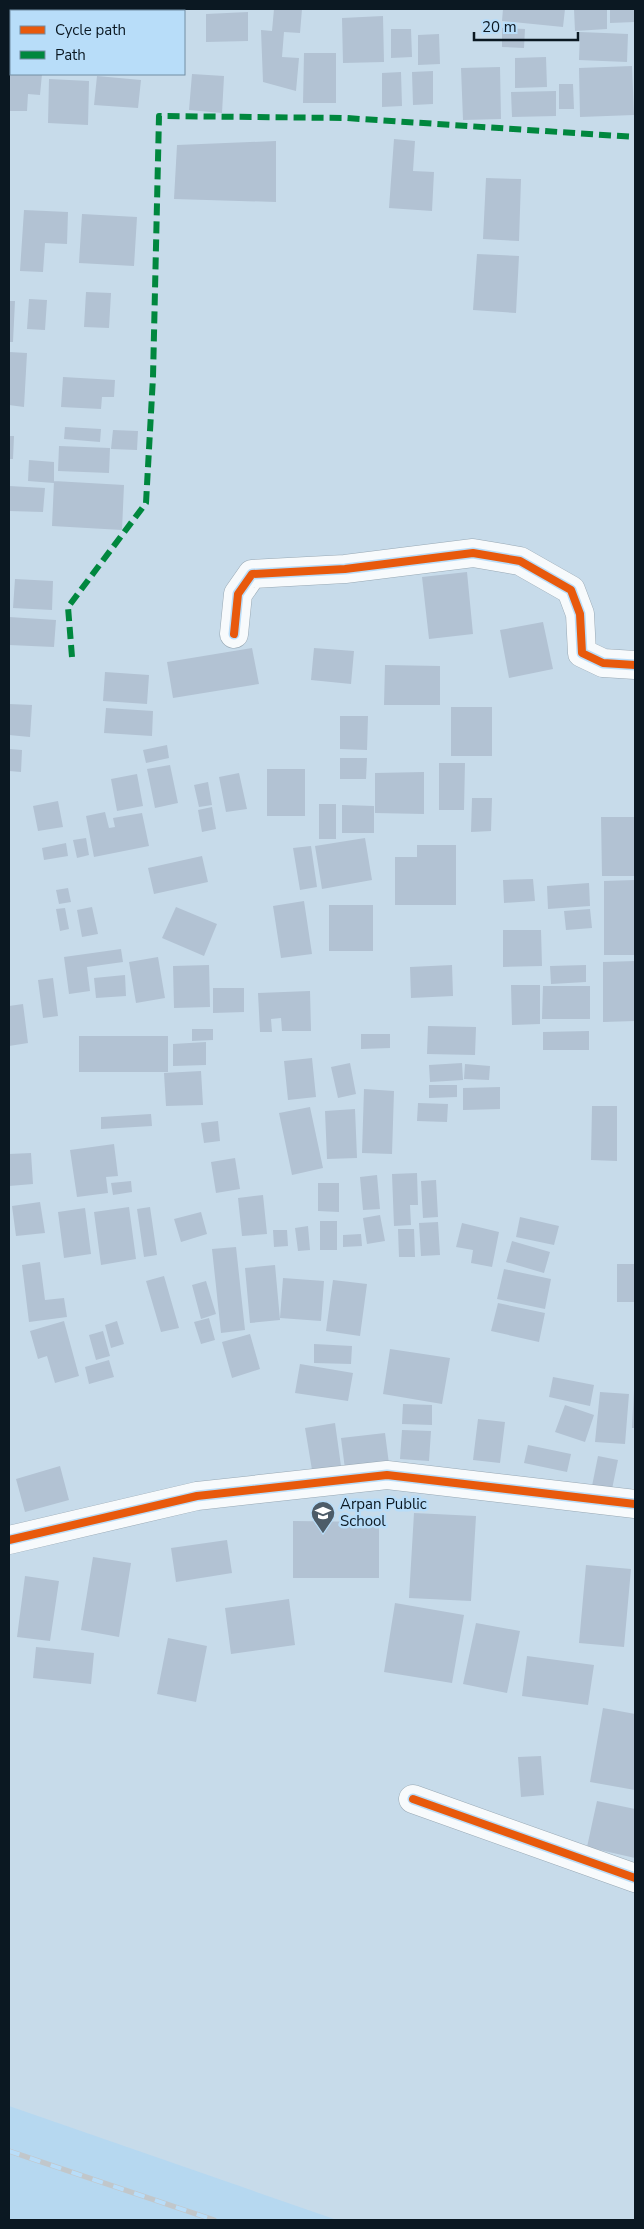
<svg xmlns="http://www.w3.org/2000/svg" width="644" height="2229" viewBox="0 0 644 2229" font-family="'Nunito Sans',sans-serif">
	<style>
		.built { fill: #b6d8f0 }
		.building { fill: #b2c2d3 }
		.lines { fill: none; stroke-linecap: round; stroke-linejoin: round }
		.minor-casing { stroke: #98a8b4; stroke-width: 29 }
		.minor { stroke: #f7fafc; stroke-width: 28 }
		.rail-casing { stroke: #c1c7cb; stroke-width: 5.5 }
		.rail { stroke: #b8ddf9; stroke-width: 4; stroke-dasharray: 11; stroke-linecap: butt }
		.quiet { stroke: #00873e; stroke-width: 6; stroke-dasharray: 12 6; stroke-linecap: butt }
		.cycleway-casing { stroke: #b8ddf9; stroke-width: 11 }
		.cycleway { stroke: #e8590c; stroke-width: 8 }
		.labels { text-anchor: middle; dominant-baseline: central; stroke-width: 5; stroke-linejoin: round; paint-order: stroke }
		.poi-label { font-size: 15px; fill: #0b1822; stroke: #b8ddf9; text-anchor: start }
	</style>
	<rect width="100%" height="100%" fill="#c7dbea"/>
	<!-- built -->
	<path class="built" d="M9,2106L337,2220H9Z"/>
	<!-- building -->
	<path class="building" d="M9,9H20V11H11V60H9Z
		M29,9H51V11H29Z
		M274,9H302L300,33L284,32L282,57L299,58L296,91L263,82L261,30L272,31Z
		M503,9H565L563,27L502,21Z
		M574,9H607V29L575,31Z
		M610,9H635V22L610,23Z
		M248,12V41L206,42V14Z
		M383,16L384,62L343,63L342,18Z
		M502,28L525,29L524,48L502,47Z
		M391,29H411L412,57L391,58Z
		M580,32L628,34L627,62L579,60Z
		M439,34L440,64L418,65V35Z
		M304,53H336V103H303Z
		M546,57L547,87L515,88V58Z
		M9,64H11V74H42L40,95L28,94L27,111H9Z
		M632,66L634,115L580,117L579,68Z
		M500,67L501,119L463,120L461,68Z
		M433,71V104L413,105L412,72Z
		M401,72L402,106L382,107V73Z
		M192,74L224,76L222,113L189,110Z
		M97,76L141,80L138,108L94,105Z
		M49,79L89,81L88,125L48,123Z
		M559,84H573L574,109H559Z
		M556,91V116L512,117L511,92Z
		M394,139L415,141L413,171L434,172L432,211L389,208Z
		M276,141V202L174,199L177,145Z
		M486,178L521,179L519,241L483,239Z
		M24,210L68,212L67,244L45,243L43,272L20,271Z
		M82,214L137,217L134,266L79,263Z
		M477,254L519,256L516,313L473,310Z
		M86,292L111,293L109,328L84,327Z
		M29,299L47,300L45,330L27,329Z
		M9,301H15L13,342H9Z
		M9,352L27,353L24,407L9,405Z
		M63,377L115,380L114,397H102L101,409L61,407Z
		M65,427L101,429L100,442L64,439Z
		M113,430L138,431L137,450L111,449Z
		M9,436H14L13,459H9Z
		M59,446L110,448L109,473L58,471Z
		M29,460L54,462V483L28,481Z
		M54,481L124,485L122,530L52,526Z
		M9,486L45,488L43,512L9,511Z
		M467,572L473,634L429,639L422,577Z
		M15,579L53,581L52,610L13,608Z
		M9,617L56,620L54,647L9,645Z
		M543,622L553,669L509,678L500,630Z
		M252,648L259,684L173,698L167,662Z
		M314,648L354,651L351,684L311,680Z
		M385,665L440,666V705H384Z
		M105,672L149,675L147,704L103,701Z
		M9,704L32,705L30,737L9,735Z
		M451,707H492V756H451Z
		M106,708L153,711L152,736L104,733Z
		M340,716H368L367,750L340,749Z
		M167,745L169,758L146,763L143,750Z
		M9,749L22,750L21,772L9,771Z
		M340,758H367L366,779H340Z
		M439,763H465L464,810H439Z
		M170,765L178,803L155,808L147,769Z
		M267,769H305V816H267Z
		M424,772V814L375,813V773Z
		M239,773L247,809L226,812L219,777Z
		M137,774L143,806L117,811L111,779Z
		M208,782L212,805L199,807L194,785Z
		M472,798H492L491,831L471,832Z
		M58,801L63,827L38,831L33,806Z
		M319,804H336V839H319Z
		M342,805L374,806V833H342Z
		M212,807L216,829L202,832L198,810Z
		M105,812L109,828L115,827L113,818L142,813L149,846L94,857L86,816Z
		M601,817H635V876H602Z
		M86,838L89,855L77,858L73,840Z
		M365,838L372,880L322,889L315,846Z
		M66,843L68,856L44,860L42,848Z
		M417,845H456V905H395V857H417Z
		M311,846L317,887L300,890L293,848Z
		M202,856L208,882L154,894L148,868Z
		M533,879L535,901L504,903L503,880Z
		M635,880V955H604V881Z
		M589,883L590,906L548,909L547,886Z
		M68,888L71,902L59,904L56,890Z
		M304,901L312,954L281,958L273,906Z
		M329,905H373V951H329Z
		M92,907L98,934L82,937L77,910Z
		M176,907L217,924L204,956L162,938Z
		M65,908L69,929L60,931L56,909Z
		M590,909L592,928L566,930L564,911Z
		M503,930H541L542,966L503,967Z
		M121,949L123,962L87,967L90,991L69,994L64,957Z
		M158,957L165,998L136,1003L129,962Z
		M635,961V1021L603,1022V962Z
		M209,965L210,1007L174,1008L173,966Z
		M452,965L453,996L411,998L410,967Z
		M586,965V982L551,984L550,966Z
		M125,975L126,996L96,998L94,978Z
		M53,978L58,1016L43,1018L38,980Z
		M511,985H540V1024L512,1025Z
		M543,986H590V1019H542Z
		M213,988H244V1012L213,1013Z
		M310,991L311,1031H282L281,1018L271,1019L272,1032H260L258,993Z
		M23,1004L28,1043L9,1046V1006Z
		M428,1026L476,1027L475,1055L427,1054Z
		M192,1029H213V1040L192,1041Z
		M589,1031V1050H543V1032Z
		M361,1034H390V1048L361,1049Z
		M79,1036H168V1072H79Z
		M206,1042V1065L173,1066V1044Z
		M312,1058L316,1097L288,1100L284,1061Z
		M350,1063L356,1094L338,1098L331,1067Z
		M462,1063L463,1080L430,1082L429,1065Z
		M465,1064L490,1066L489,1080L464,1079Z
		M201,1071L203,1105L166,1106L164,1073Z
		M429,1085H457V1097L429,1098Z
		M500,1087V1109L463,1110V1088Z
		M364,1089L394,1091L392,1154L362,1153Z
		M418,1103L448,1104L447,1122L417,1121Z
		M592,1106H617V1161L591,1160Z
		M310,1107L323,1168L292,1175L279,1113Z
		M355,1109L357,1158L327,1159L325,1111Z
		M151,1114L152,1126L101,1129V1117Z
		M218,1121L220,1141L204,1143L201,1123Z
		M114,1144L118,1176L106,1177L108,1193L77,1197L70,1150Z
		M31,1153L33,1184L9,1186V1154Z
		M235,1158L240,1189L216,1193L211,1162Z
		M417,1173L418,1205H410L411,1225L394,1226L392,1174Z
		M377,1175L380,1209L363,1210L360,1177Z
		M436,1180L438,1217L423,1218L421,1181Z
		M131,1181L132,1192L113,1195L111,1183Z
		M318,1183H339V1212L318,1211Z
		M263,1195L267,1234L242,1236L238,1198Z
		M40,1202L45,1233L16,1236L12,1206Z
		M129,1207L136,1259L101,1265L94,1212Z
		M150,1207L157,1255L144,1257L137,1209Z
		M85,1208L91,1254L64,1258L58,1212Z
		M201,1212L207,1234L181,1242L174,1219Z
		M380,1215L385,1241L367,1244L363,1218Z
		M520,1217L559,1226L554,1245L516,1237Z
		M320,1221H337V1250H320Z
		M438,1222L440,1255L421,1256L419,1223Z
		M462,1223L499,1232L492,1267L471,1263L473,1250L456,1247Z
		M308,1226L310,1250L298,1251L295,1228Z
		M398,1229H414L415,1257H399Z
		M273,1230H287L288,1246L274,1247Z
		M361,1234L362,1246L343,1247V1235Z
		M512,1241L550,1252L544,1273L506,1262Z
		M236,1247L245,1330L221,1333L212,1249Z
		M40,1262L45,1300L64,1298L67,1317L29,1322L22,1265Z
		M617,1264H635V1302H617Z
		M275,1265L280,1320L250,1323L245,1268Z
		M504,1269L551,1279L545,1309L497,1299Z
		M164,1276L179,1328L161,1332L146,1281Z
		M283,1278L324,1281L321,1321L280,1318Z
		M333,1280L367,1284L360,1336L326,1331Z
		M206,1281L216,1314L201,1319L192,1285Z
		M498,1303L545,1313L539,1342L491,1331Z
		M209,1318L215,1340L201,1344L194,1322Z
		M64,1321L79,1376L55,1383L47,1356L38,1359L30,1331Z
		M117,1321L124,1344L111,1348L105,1325Z
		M103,1331L110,1356L96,1360L89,1335Z
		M250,1334L260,1369L232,1378L222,1342Z
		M314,1344L352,1346L351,1364L314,1363Z
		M390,1349L450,1358L442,1404L383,1394Z
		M109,1360L114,1377L89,1384L85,1367Z
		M300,1364L353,1373L348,1401L295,1393Z
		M553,1377L594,1385L590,1406L549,1397Z
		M634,1390H635V1428H632Z
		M600,1392L629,1394L625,1444L595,1442Z
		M403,1404L432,1405V1425L402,1424Z
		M565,1405L594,1415L585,1442L555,1432Z
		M478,1419L505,1422L500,1463L473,1460Z
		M335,1423L341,1466L312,1470L305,1428Z
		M402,1430L431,1431L429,1461L400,1459Z
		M385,1433L389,1464L345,1469L341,1438Z
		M528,1445L571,1454L567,1472L524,1463Z
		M598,1456L618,1460L611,1494L591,1491Z
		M60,1466L69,1500L25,1512L16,1479Z
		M414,1513L476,1516L471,1601L409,1598Z
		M293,1521L379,1522V1578H293Z
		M227,1540L232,1573L176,1582L171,1548Z
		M93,1557L131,1563L119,1637L81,1630Z
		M586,1565L631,1569L624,1647L579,1643Z
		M25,1576L59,1581L50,1641L17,1637Z
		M289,1599L295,1645L231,1654L225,1608Z
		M395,1603L464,1615L452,1683L384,1672Z
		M476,1623L520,1631L507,1693L463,1684Z
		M168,1638L207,1646L196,1702L157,1694Z
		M36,1647L94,1653L91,1684L33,1678Z
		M527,1656L594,1665L588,1705L522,1696Z
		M603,1708L635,1714V1790L590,1782Z
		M541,1756L544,1795L521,1797L518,1757Z
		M597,1801L635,1809V1858L587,1847Z"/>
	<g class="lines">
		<!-- minor casing -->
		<g class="minor-casing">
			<path id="minor" d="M234,634L238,594L252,574L345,569L473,553L520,561L571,590L580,614L582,653L603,663L635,665
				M9,1540L197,1496L387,1475L635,1504
				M413,1799L635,1878"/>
		</g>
		<!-- minor -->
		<use href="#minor" class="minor"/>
		<!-- rail casing -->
		<g class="rail-casing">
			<path id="rail" d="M9,2151L214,2220"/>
		</g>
		<!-- rail -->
		<use href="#rail" class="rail"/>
		<!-- quiet -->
		<path class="quiet" d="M72,657L68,607L146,503L153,377L159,116L346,118L635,137"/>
		<!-- cycleway casing -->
		<g class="cycleway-casing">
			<path id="cycleway" d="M234,634L238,594L252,574L345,569L473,553L520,561L571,590L580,614L582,653L603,663L635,665
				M9,1540L197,1496L387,1475L635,1504
				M413,1799L635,1878"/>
		</g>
		<!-- cycleway -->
		<use href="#cycleway" class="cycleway"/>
	</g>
	<!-- icons -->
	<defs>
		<g id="school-pin" transform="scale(1.25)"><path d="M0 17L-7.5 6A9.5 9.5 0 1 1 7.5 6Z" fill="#4d5c68" stroke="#b8ddf9"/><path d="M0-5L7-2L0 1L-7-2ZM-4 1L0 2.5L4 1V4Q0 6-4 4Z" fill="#fff"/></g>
	</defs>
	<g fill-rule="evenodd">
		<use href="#school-pin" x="323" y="1513"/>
	</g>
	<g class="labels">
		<!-- poi labels -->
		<g class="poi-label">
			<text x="340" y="1504">Arpan Public<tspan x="340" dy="17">School</tspan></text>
		</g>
	</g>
	<!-- border -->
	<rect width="644" height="2229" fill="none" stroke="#0b1822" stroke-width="20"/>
	<!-- legend -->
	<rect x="10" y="10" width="175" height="65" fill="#b8ddf9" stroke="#738ea3"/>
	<rect x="20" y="26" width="25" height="8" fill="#e8590c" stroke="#738ea3"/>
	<text x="55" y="35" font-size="15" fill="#0b1822">Cycle path</text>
	<rect x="20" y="51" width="25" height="8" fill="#00873e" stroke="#738ea3"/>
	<text x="55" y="60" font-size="15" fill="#0b1822">Path</text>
	<!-- scale -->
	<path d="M474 32v8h104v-8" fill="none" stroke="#0b1822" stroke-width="2.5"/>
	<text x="482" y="32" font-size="15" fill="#0b1822" stroke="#b8ddf9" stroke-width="4" paint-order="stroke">20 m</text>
</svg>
